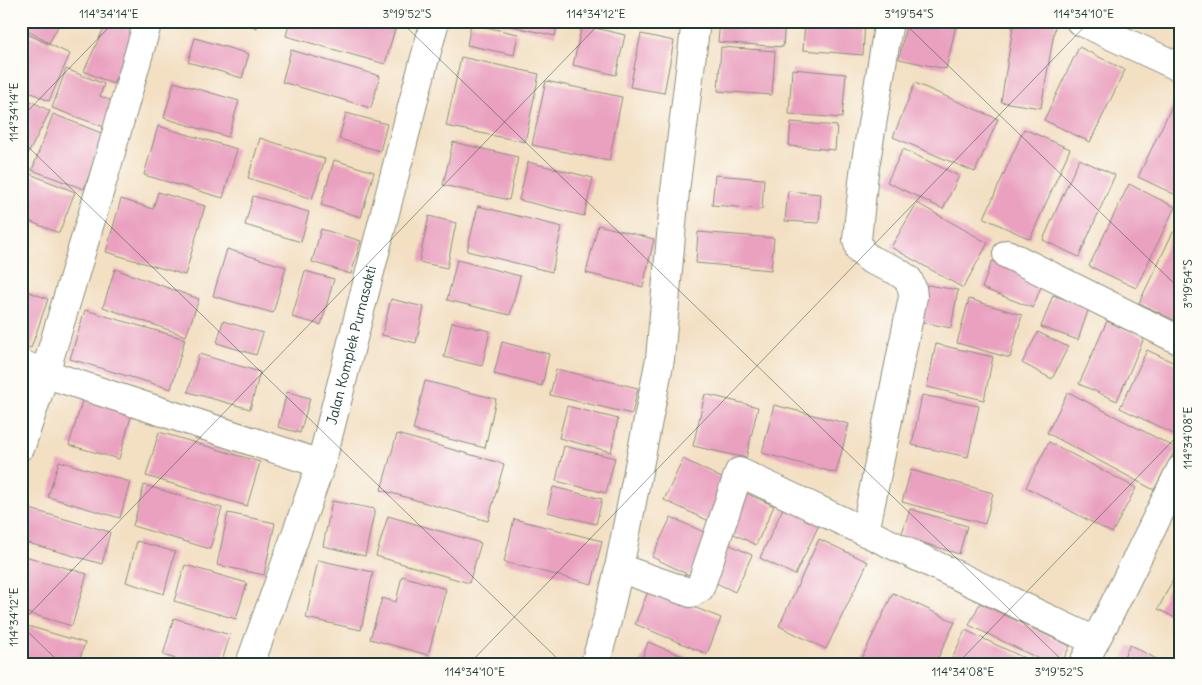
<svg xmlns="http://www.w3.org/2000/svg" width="1202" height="685" viewBox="0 0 1202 685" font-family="Delius,sans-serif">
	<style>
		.building { fill: #eaa1c0 }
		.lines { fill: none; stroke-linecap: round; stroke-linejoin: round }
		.minor-casing { stroke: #898e7b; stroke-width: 30 }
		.minor { stroke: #fff; stroke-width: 28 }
		.ticks { fill: none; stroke: #1f3d34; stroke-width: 1; stroke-opacity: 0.45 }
		.labels { text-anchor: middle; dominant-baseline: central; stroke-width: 5; stroke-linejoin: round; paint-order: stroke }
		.street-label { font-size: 14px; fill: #1f3d34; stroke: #fdfcf7 }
		.neatline { fill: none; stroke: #1f3d34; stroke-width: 2 }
		.ticks-label { font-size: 12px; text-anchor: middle; fill: #1f3d34 }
	</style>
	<rect width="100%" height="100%" fill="#fdfcf7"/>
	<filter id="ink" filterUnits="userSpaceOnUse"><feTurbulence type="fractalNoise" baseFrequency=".02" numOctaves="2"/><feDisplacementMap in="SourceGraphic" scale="10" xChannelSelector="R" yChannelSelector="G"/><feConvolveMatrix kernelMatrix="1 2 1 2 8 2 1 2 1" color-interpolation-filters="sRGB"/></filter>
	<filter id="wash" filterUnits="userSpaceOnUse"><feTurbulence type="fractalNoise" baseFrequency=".0096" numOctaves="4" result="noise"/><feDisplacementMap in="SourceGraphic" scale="20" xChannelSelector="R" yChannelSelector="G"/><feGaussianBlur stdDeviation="1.12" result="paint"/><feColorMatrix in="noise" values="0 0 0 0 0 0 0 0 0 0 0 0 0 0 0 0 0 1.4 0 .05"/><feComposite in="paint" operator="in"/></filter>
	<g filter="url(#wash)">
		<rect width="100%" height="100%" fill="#f3dfc2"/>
		<g id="blocks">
			<!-- building -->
			<path class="building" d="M21,21H61L49,43L21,27Z
				M107,21H136L141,24L113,84L84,71Z
				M237,21H258L257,28Z
				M290,21H383L396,25L385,64L286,36Z
				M489,21H558L555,36Z
				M720,21H785L783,47L718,42Z
				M805,21H865L863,55L803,50Z
				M907,21H957L946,69L899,59Z
				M1014,21H1056L1041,108L1001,102Z
				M471,24L518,34L514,55L467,45Z
				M582,25L625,35L616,75L573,65Z
				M21,31L70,54L49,101L21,88Z
				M641,34L674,41L664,93L630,87Z
				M195,38L249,54L242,78L188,62Z
				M721,47L775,51L772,95L718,91Z
				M1079,47L1125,70L1090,142L1044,120Z
				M291,50L380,76L371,108L282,82Z
				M461,57L539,74L525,142L446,126Z
				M66,69L104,84L100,96L114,102L104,127L52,108Z
				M792,69L846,74L842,118L789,114Z
				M546,81L622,97L609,161L532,145Z
				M174,82L239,101L228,137L164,118Z
				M915,83L998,119L975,172L893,137Z
				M1181,87V191L1178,196L1138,177Z
				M21,96L50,111L26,158L21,155Z
				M346,113L387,124L380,151L339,139Z
				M53,114L104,134L84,189L32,170Z
				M791,122L837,126L835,150L789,146Z
				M158,126L237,149L223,198L144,175Z
				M1024,129L1070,149L1030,239L984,218Z
				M260,138L325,159L312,199L248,178Z
				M453,142L518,157L509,200L443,185Z
				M903,149L959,176L943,209L887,182Z
				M1079,159L1115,175L1079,257L1043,240Z
				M334,160L374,172L361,217L321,205Z
				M528,162L593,178L584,216L519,200Z
				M25,172L75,192L59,233L21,218V182Z
				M715,175L764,179L762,209L712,205Z
				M1129,184L1175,207L1136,288L1089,266Z
				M788,191L821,194L819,223L785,221Z
				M158,192L205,206L185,275L106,252L121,199L153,209Z
				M253,196L309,212L301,242L245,225Z
				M917,203L988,243L963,288L891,247Z
				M478,206L562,227L552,272L467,251Z
				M429,216L456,223L447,268L419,262Z
				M598,225L654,239L643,287L586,273Z
				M321,229L361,241L351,274L312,262Z
				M698,232L774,238L771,270L696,263Z
				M1173,232L1181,236V318L1178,322L1139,303Z
				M227,249L286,267L273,313L213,296Z
				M457,260L520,276L510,315L447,300Z
				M992,261L1043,281L1033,308L982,288Z
				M115,269L199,299L186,336L103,307Z
				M305,271L334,279L321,325L292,317Z
				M927,285L958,290L951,328L921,322Z
				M21,289L48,299L31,348L21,344Z
				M1053,295L1089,308L1078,340L1041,327Z
				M391,299L424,307L416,343L382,335Z
				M969,299L1022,315L1010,358L957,343Z
				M85,310L185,339L171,389L70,359Z
				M223,321L263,333L256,355L217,343Z
				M1107,321L1144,338L1117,401L1079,384Z
				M452,322L490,331L482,366L444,357Z
				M1038,332L1068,347L1052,379L1022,363Z
				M502,342L549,354L542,386L494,374Z
				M936,344L993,357L984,400L927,387Z
				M1147,350L1181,366V431L1178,436L1120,408Z
				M199,354L260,372L250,409L188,392Z
				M556,369L638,388L632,414L550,395Z
				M425,381L496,399L485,448L413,430Z
				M287,392L310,398L300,433L278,427Z
				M1068,392L1176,448L1154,490L1047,433Z
				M705,394L758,407L746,458L693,446Z
				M922,395L979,406L968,457L912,445Z
				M83,398L132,413L119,459L69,445Z
				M774,405L849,424L836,473L762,453Z
				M567,406L618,419L611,452L559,438Z
				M159,432L260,462L247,506L146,476Z
				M397,434L504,464L488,521L381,490Z
				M1049,442L1136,488L1112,533L1026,487Z
				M564,446L615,458L606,493L556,481Z
				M683,459L728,481L709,521L664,500Z
				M59,461L130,482L120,518L48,497Z
				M911,470L993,493L985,524L902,502Z
				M144,485L222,508L210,549L133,526Z
				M553,487L602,499L596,524L547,512Z
				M746,493L774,506L756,545L728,531Z
				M332,501L375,509L365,556L323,546Z
				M784,506L820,523L795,575L760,558Z
				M23,507L110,532L102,564L21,541V512Z
				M910,509L967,526L959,554L901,536Z
				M228,513L275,523L264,575L217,565Z
				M388,516L481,543L469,583L376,556Z
				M671,517L708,534L689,575L652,557Z
				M514,519L602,541L592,584L504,562Z
				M819,539L868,562L826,649L779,626Z
				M137,541L175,552L164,594L126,582Z
				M726,543L752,555L735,592L708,579Z
				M25,556L87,574L72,626L21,611V568Z
				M318,560L373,572L361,630L306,618Z
				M1181,564V621L1158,609Z
				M185,565L247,583L236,619L174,601Z
				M402,576L446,589L428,655L370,639L382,598L396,602Z
				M649,589L721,618L707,654L635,624Z
				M893,593L955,622L935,664H859Z
				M980,603L1070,646L1061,664H1050L969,625Z
				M174,618L230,635L221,664H192L163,655Z
				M21,624L85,643L78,664H30L21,661Z
				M965,630L1037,664H950Z
				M648,642L702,664H640Z
				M1130,645L1166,664H1120Z"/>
		</g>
	</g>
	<g filter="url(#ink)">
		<use href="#blocks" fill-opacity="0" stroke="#898e7b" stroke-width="1"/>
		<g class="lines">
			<!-- minor casing -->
			<g class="minor-casing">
				<g id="minor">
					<path d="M1080,21L1181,68"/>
					<path d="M1007,254L1181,341"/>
					<path d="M21,364L59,378L321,464"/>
					<path d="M21,446L45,373L107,166L148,21"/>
					<path d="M865,532L913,297L912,288L908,279L895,270L871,260L860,251L857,239L864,173L889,21"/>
					<path d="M619,568L691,593L700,588L739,472L1095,641"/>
					<path id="s1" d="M250,664L321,464L415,95L435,21"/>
					<path d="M595,664L607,621L619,568L660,359L675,191L696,21"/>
					<path d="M1083,664L1111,611L1181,469"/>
				</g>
			</g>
			<!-- minor -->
			<use href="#minor" class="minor"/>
		</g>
	</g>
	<!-- ticks -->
	<path class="ticks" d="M400,21L1066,664M902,21L1181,290M21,118L115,21M21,140L563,664M21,623L602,21M21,625L61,664M469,664L1090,21M957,664L1181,432"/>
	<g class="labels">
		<!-- street labels -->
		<g class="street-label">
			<text stroke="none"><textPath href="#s1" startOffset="335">Jalan Komplek Purnasakti</textPath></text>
		</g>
	</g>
	<!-- margin -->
	<rect width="1202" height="685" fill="none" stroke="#fdfcf7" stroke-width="55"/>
	<rect x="28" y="28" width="1146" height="630" class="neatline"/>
	<g class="ticks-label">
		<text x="109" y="18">114°34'14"E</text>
		<text x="407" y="18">3°19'52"S</text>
		<text x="596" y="18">114°34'12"E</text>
		<text x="909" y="18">3°19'54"S</text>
		<text x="1084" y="18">114°34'10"E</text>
		<text transform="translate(14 112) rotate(-90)" y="4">114°34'14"E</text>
		<text transform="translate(1188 284) rotate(-90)" y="4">3°19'54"S</text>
		<text transform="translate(1188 438) rotate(-90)" y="4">114°34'08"E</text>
		<text transform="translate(14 617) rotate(-90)" y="4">114°34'12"E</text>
		<text x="475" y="676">114°34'10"E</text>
		<text x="963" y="676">114°34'08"E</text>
		<text x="1059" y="676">3°19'52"S</text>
	</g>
</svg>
